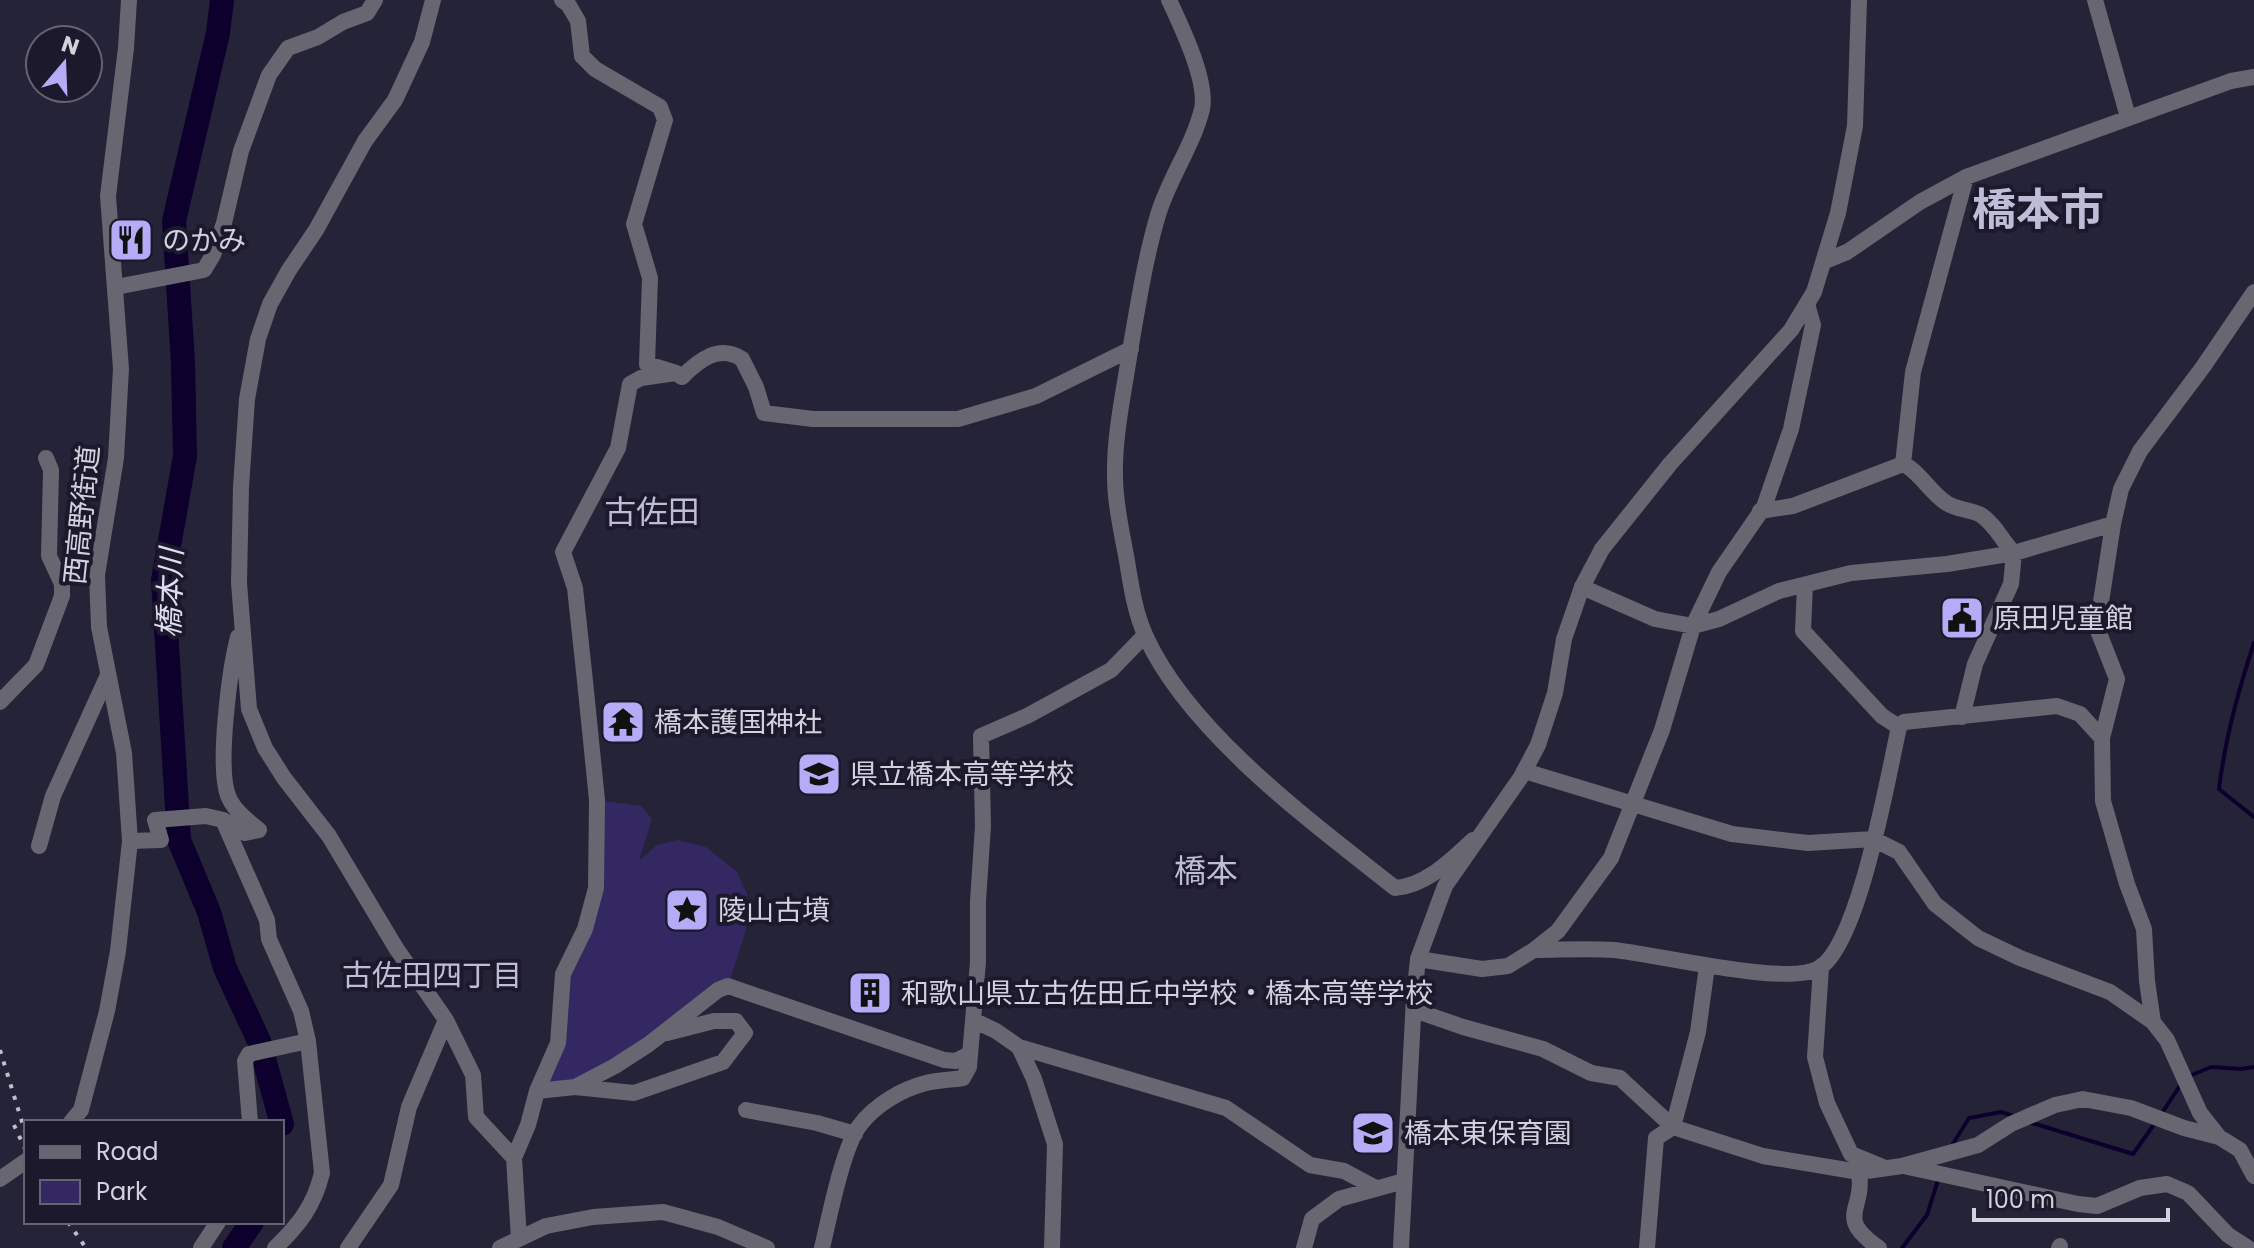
<svg xmlns="http://www.w3.org/2000/svg" width="2254" height="1248" viewBox="0 0 2254 1248" font-family="Poppins,'Noto Sans JP',sans-serif">
	<style>
		.green { fill: #342863 }
		.lines { fill: none; stroke-linecap: round; stroke-linejoin: round }
		.stream { stroke: #0d002c; stroke-width: 4 }
		.river { stroke: #0d002c; stroke-width: 24 }
		.minor { stroke: #676671; stroke-width: 16 }
		.tertiary { stroke: #676671; stroke-width: 16 }
		.rail { stroke: #bfbecc; stroke-width: 4; stroke-dasharray: 4 8; stroke-linecap: butt }
		.labels { text-anchor: middle; dominant-baseline: central; stroke-width: 8; stroke-linejoin: round; paint-order: stroke }
		.poi-label { font-size: 28px; fill: #d2d1de; stroke: #1c192c; text-anchor: start }
		.street-label { font-size: 28px; fill: #d2d1de; stroke: #1c192c }
		.water-label { font-size: 30px; font-style: italic; fill: #dfddf2; stroke: #1c192c }
		.neighbourhood-label { font-size: 30px; fill: #bebdd7; stroke: #1c192c }
		.quarter-label { font-size: 32px; fill: #bebdd7; stroke: #1c192c }
		.town-label { font-size: 44px; font-weight: bold; fill: #bebdd7; stroke: #1c192c }
	</style>
	<rect width="100%" height="100%" fill="#252337"/>
	<!-- green -->
	<path class="green" d="M597,800L641,806L652,819L639,861L657,845L678,840L706,847L737,872L747,894L746,930L728,986L575,1087L537,1091L556,1049L563,974L585,929Z"/>
	<g class="lines">
		<!-- stream -->
		<path class="stream" d="M2254,643C2238,691 2225,739 2219,789L2254,817
			M2187,1077L2211,1067L2241,1069L2254,1067
			M2162,1113L2181,1084
			M2029,1122L2133,1154L2155,1123
			M1951,1147L1969,1118L2001,1112L2013,1116
			M1902,1248L1927,1215L1939,1177"/>
		<!-- river -->
		<path class="river" d="M222,0L218,33L174,221L183,363L185,456L163,580L179,840L209,912L225,968L259,1041L282,1124
			M234,1248L252,1222"/>
		<!-- minor -->
		<path class="minor" d="M1169,0C1181,26 1208,81 1202,109C1193,146 1169,178 1158,215C1145,259 1138,305 1130,351C1124,392 1114,435 1115,477C1115,504 1122,533 1127,561C1131,586 1135,613 1146,637C1190,733 1313,823 1395,888C1426,886 1451,860 1473,840
			M2095,0L2128,117
			M1825,261L1847,252L1920,202L1966,177L2231,81L2254,77
			M116,287L204,270L213,255L224,223L241,151L269,75L288,48L318,37L343,22L367,13L375,0
			M676,373L682,377C699,360 719,344 742,359L756,387L764,413L813,419H958L1036,396L1131,349
			M1903,464L1913,372L1966,177
			M1760,511L1793,506L1903,464C1918,470 1930,492 1945,502C1955,510 1970,509 1981,515C1996,525 2002,541 2014,553
			M1805,585L1803,631L1882,716L1899,727
			M1582,587L1655,619L1693,626L1719,619L1779,591L1851,573L1947,564L2014,553L2113,524
			M0,702L36,665L62,596V584L49,556L51,470L46,458
			M1962,717L1975,664L2011,584L2014,553
			M1524,771L1732,834L1808,843L1873,839L1899,852L1935,904L1978,938L2020,958L2110,992L2153,1022L2167,1040L2200,1113L2219,1137
			M223,820L245,833L259,830C248,821 235,811 229,798C216,770 230,668 238,637
			M130,841L161,840L155,820L206,816L223,820L267,920L269,939L301,1011L308,1041L322,1173C314,1206 299,1225 275,1248
			M39,846L53,796L108,675
			M1534,950C1560,950 1588,948 1614,950C1655,954 1789,987 1819,968C1859,945 1888,776 1899,727L1904,722L2057,706L2080,714L2102,738
			M1418,959L1482,969L1508,966L1534,950L1558,931L1611,858L1662,730L1693,626L1719,572L1764,507L1791,429L1813,325L1807,304
			M1821,968L1815,1057L1827,1103L1851,1154L1885,1168
			M1414,1010L1463,1027L1543,1049L1591,1073L1620,1078L1673,1127L1763,1156L1859,1172
			M446,1020L473,1075L476,1117L514,1158
			M973,1020L996,1031L1019,1047L1034,1079L1055,1144L1052,1248
			M2153,1022L2147,981L2144,929L2127,884L2103,801L2102,738L2117,679L2097,628L2113,524L2121,489L2140,451L2203,367L2254,292
			M1019,1047L1226,1108L1310,1165L1344,1171L1376,1188
			M575,1087L634,1093L723,1062L745,1033L736,1021H714L667,1033
			M537,1091L575,1087L615,1066L649,1044L718,990L728,986L944,1060L956,1061L969,1054
			M746,1110L817,1123L855,1134
			M250,1122L245,1061L249,1054L308,1041
			M1908,1167L2078,1204L2097,1206L2140,1188L2167,1184L2188,1193L2228,1235L2248,1248
			M519,1239L514,1158L528,1125L537,1091L558,1043L563,974L585,929L596,888L597,800L585,681L575,588L563,552L618,448L630,384L641,378L676,373L647,364L650,278L634,224L665,120L660,107L595,69L582,56L578,21L568,4L562,0
			M201,1248L218,1222
			M348,1248L391,1185L409,1107L446,1020L396,948L329,836L284,778L265,748L249,709L239,583L241,487L247,399L258,339L270,304L289,270L316,230L365,141L395,100L422,42L433,0
			M500,1248L546,1226L593,1217L663,1212L718,1227L767,1248
			M822,1248C829,1219 843,1146 860,1125C875,1105 902,1089 926,1083C938,1080 951,1080 963,1078L969,1067L978,962V901L983,826L981,736L1027,716L1111,670L1145,635
			M1304,1248L1312,1219L1339,1199L1404,1181
			M1647,1248L1656,1138L1673,1127L1698,1032L1707,966
			M1879,1248C1834,1216 1865,1212 1859,1172L1902,1166L1978,1145L2011,1124L2055,1105L2083,1099L2131,1108L2184,1128L2219,1137L2240,1150L2254,1176
			M2059,1248L2060,1246"/>
		<!-- tertiary -->
		<path class="tertiary" d="M71,1122L81,1110L107,1011L118,951L130,841L124,753L99,627L97,575L116,458L121,369L108,196L126,48L129,0
			M0,1179L26,1161
			M1401,1248L1414,997L1418,959L1445,886L1521,777L1538,745L1555,693L1564,639L1582,587L1602,549L1670,464L1791,330L1814,292L1838,213L1855,126L1859,0"/>
		<!-- rail -->
		<path class="rail" d="M0,1050L26,1135
			M14,1125L26,1151
			M68,1222L86,1248"/>
	</g>
	<!-- icons -->
	<defs>
		<g id="restaurant-square" transform="scale(2.3)"><rect x="-9" y="-9" width="18" height="18" rx="4" fill="#b5acf8" stroke="#1c192c"/><path d="M-5-6h1v4h1v-4h1v4h1v-4h1v5L-1.5 .5V6h-2V.5L-5-1ZM5-6V6H3V1.5H1.5Q1.5-4 5-6Z" fill="#111"/></g>
		<g id="civic-square" transform="scale(2.3)"><rect x="-9" y="-9" width="18" height="18" rx="4" fill="#b5acf8" stroke="#1c192c"/><path d="M-.6-6.5H3V-4.5H.6V-3L4-1V1h2V6H-6V1h2V-1L-.6-3ZM-1.2 2.5V6h2.4V2.5Z" fill="#111"/></g>
		<g id="temple-square" transform="scale(2.3)"><rect x="-9" y="-9" width="18" height="18" rx="4" fill="#b5acf8" stroke="#1c192c"/><path d="M0-6L5-2H3V0L6.5 2.5H4V6H1.5V3h-3V6H-4V2.5H-6.5L-3 0V-2H-5Z" fill="#111"/></g>
		<g id="school-square" transform="scale(2.3)"><rect x="-9" y="-9" width="18" height="18" rx="4" fill="#b5acf8" stroke="#1c192c"/><path d="M0-5L7-2L0 1L-7-2ZM-4 1L0 2.5L4 1V4Q0 6-4 4Z" fill="#111"/></g>
		<g id="sight-square" transform="scale(2.3)"><rect x="-9" y="-9" width="18" height="18" rx="4" fill="#b5acf8" stroke="#1c192c"/><path d="M0-6L1.8-2.2L6-1.7L2.9 1.2L3.7 5.4L0 3.3L-3.7 5.4L-2.9 1.2L-6-1.7L-1.8-2.2Z" fill="#111"/></g>
		<g id="building-square" transform="scale(2.3)"><rect x="-9" y="-9" width="18" height="18" rx="4" fill="#b5acf8" stroke="#1c192c"/><path d="M-4-6H4V6H1V3H-1V6H-4ZM-2.5-4.3h1.7v1.8h-1.7ZM.8-4.3h1.7v1.8H.8ZM-2.5-1h1.7V.8h-1.7ZM.8-1h1.7V.8H.8Z" fill="#111"/></g>
	</defs>
	<g fill-rule="evenodd">
		<use href="#restaurant-square" x="131" y="240"/>
		<use href="#civic-square" x="1962" y="618"/>
		<use href="#temple-square" x="623" y="722"/>
		<use href="#school-square" x="819" y="774"/>
		<use href="#sight-square" x="687" y="910"/>
		<use href="#building-square" x="870" y="993"/>
		<use href="#school-square" x="1373" y="1133"/>
	</g>
	<g class="labels">
		<!-- poi labels -->
		<g class="poi-label">
			<text x="162" y="240">のかみ</text>
			<text x="1993" y="618">原田児童館</text>
			<text x="654" y="722">橋本護国神社</text>
			<text x="850" y="774">県立橋本高等学校</text>
			<text x="718" y="910">陵山古墳</text>
			<text x="901" y="993">和歌山県立古佐田丘中学校・橋本高等学校</text>
			<text x="1404" y="1133">橋本東保育園</text>
		</g>
		<!-- street labels -->
		<g class="street-label">
			<text transform="translate(82 515) rotate(-84)">西高野街道</text>
		</g>
		<!-- water labels -->
		<g class="water-label">
			<text transform="translate(170 593) rotate(-88)">橋本川</text>
		</g>
		<!-- neighbourhood labels -->
		<g class="neighbourhood-label">
			<text x="432" y="975">古佐田四丁目</text>
		</g>
		<!-- quarter labels -->
		<g class="quarter-label">
			<text x="652" y="511">古佐田</text>
			<text x="1206" y="870">橋本</text>
		</g>
		<!-- town labels -->
		<g class="town-label">
			<text x="2038" y="209">橋本市</text>
		</g>
	</g>
	<!-- legend -->
	<rect x="24" y="1120" width="260" height="104" fill="#1c192c" stroke="#656373" stroke-width="2"/>
	<rect x="40" y="1146" width="40" height="12" fill="#676671" stroke="#656373" stroke-width="2"/>
	<text x="96" y="1160" font-size="24" fill="#d2d1de">Road</text>
	<rect x="40" y="1180" width="40" height="24" fill="#342863" stroke="#656373" stroke-width="2"/>
	<text x="96" y="1200" font-size="24" fill="#d2d1de">Park</text>
	<!-- north arrow -->
	<g transform="translate(64 64) rotate(19)"><circle r="38" fill="#1c192c" stroke="#656373" stroke-width="2"/>
	<path d="M0-6L14 30L0 20L-14 30Z" fill="#b5acf8"/>
	<text y="-12" font-size="22" font-weight="bold" text-anchor="middle" fill="#d2d1de">N</text>
	</g>
	<!-- scale -->
	<path d="M1974 1208v12h194v-12" fill="none" stroke="#d2d1de" stroke-width="4"/>
	<text x="1986" y="1208" font-size="24" fill="#d2d1de" stroke="#1c192c" stroke-width="6" paint-order="stroke">100 m</text>
</svg>
